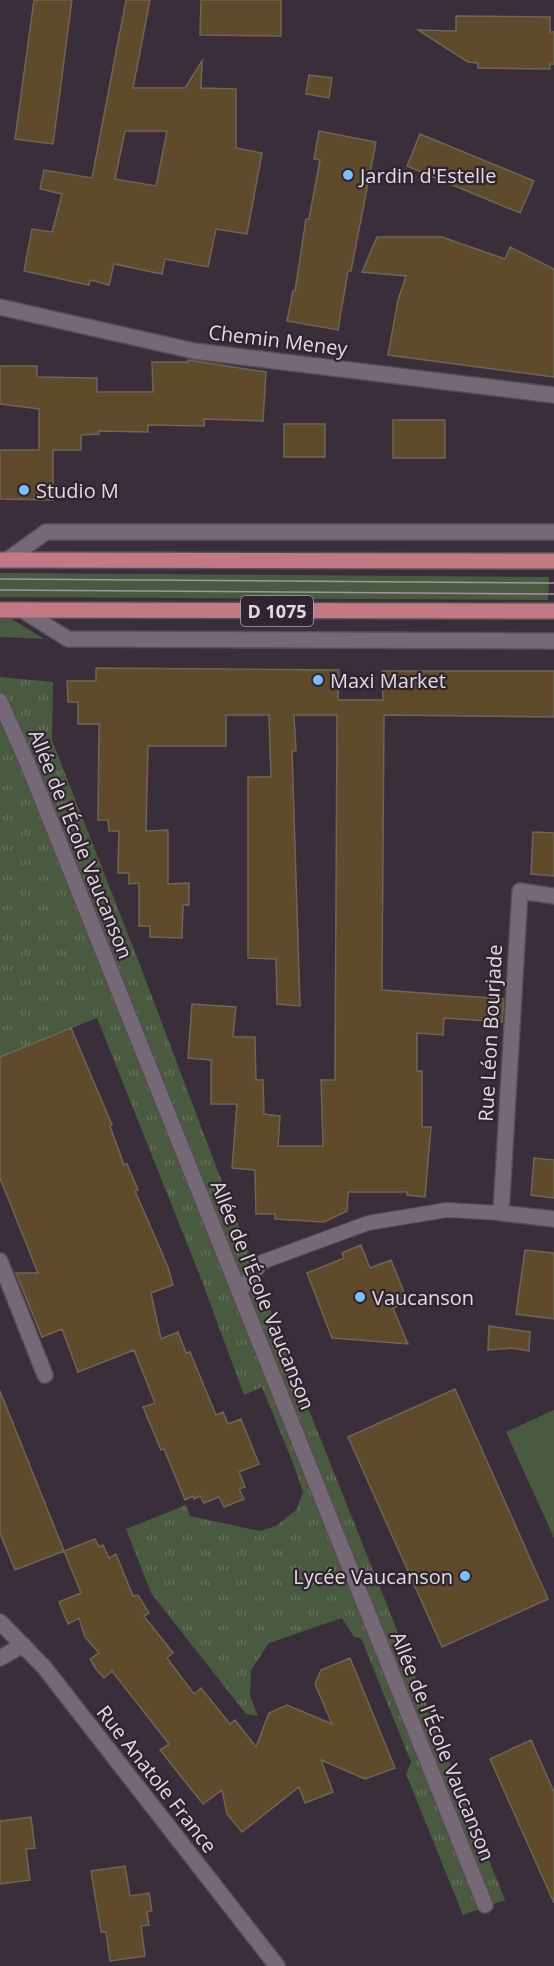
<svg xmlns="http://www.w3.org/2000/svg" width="554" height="1966" viewBox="0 0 554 1966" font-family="'Open Sans',sans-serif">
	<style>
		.green { fill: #4a5a40 }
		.park { fill: url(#park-tufts) }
		.building { fill: #5f4b2b; stroke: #6f6556; stroke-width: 1.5; fill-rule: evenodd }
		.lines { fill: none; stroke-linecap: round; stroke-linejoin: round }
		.lane-casing { stroke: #574d56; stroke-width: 16 }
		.street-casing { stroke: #574d56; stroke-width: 18 }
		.secondary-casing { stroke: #574d56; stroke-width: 18 }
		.primary-casing { stroke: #574d56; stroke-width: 18 }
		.lane { stroke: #766976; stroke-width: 14 }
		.street { stroke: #766976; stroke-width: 15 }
		.secondary { stroke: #766976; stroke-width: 15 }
		.primary { stroke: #c27986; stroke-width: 15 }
		.tram { stroke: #9f969f; stroke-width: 1.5 }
		.poi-dot { fill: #7ebdf9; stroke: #2f242f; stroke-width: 2 }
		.labels { text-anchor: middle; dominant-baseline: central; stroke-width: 4.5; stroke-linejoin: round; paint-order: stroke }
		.shield { fill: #2f242f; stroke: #aca3ac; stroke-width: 1.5 }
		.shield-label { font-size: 18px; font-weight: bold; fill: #e1dae1 }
		.poi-label { font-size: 20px; fill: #e1dae1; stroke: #2f242f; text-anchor: start }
		.street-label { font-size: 20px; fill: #e1dae1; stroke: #2f242f }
	</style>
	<defs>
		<pattern id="park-tufts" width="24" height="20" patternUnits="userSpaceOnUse" patternTransform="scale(1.5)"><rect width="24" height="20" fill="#4a5a40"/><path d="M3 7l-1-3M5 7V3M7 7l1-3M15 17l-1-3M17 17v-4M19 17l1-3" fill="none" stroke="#64715b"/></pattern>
	</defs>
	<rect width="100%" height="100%" fill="#392e39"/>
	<!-- green -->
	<path class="green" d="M0,573L549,577L548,600L0,597Z
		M0,618L12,619L44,639L0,637Z
		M554,1410V1538L506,1432Z"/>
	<!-- park -->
	<path class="park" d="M0,677L53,682L52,740L140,965L295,1375L505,1900L463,1915L406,1774L411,1762L361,1638L354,1637L342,1618L269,1643L251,1670L250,1696L258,1716L246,1714L151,1593L126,1529L186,1505L190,1516L260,1531L276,1526L296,1510L303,1492L294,1466L262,1387L244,1395L200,1276L97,1018L0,1057Z"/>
	<!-- building -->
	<path class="building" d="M34,0H72L53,144L15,139Z
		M126,0H150L133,88H185L202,61L201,88L236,89V148L262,153L247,234L216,229L208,267L165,259L162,274L114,264L109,285L90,280L89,285L24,271L32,229L52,232L62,194L40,189L44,170L92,178ZM125,131H167L156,186L115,179Z
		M201,0H281V36L200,35Z
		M456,16L550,17V32H554V64H550V69L478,68V63L468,62L418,30L456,31Z
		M309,75L332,78L329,98L306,94Z
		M319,131L376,142L351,271H348L338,330L287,321L293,291H295L306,219H309L320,160L314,159Z
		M420,134L534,181L520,213L407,166Z
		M377,237H442L505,259L510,247L554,269V377L388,355L398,300L406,276L362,272Z
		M188,360L266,372L263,421L204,419V426L148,425V432L99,431V434L81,435V450H53V500L0,499V450H39V409L0,404V366H37V377L97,378V392H153L152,362H188Z
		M393,420H445V458H393Z
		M284,424H325V457H284Z
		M96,668L339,670L338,700H383L382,671H554V717L384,715L382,990L504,999L502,1022L444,1018L443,1035L417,1033V1071H422V1127H431L425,1197L407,1195V1192H348L347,1211L324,1222L275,1219V1214H256L255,1170L232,1168L237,1104H211V1060L188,1058L192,1004L236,1007L233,1037H255L256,1080H263L264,1114L280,1116L278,1146H323L321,1080H335L337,715H294L296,751H292L300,1006L277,1004L276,959L248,958V777H271L269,715H226V746H148L146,831L168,830V884L189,883V905H183L182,938L150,937V926H139V883L129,884V873H118L119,831H109L108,820H98L99,724H78V702H68L67,681H96Z
		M533,832L554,833V876L531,874Z
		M71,1028L112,1125L110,1126L124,1165L127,1164L138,1190L135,1191L168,1267L173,1285L151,1293L161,1339L178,1332L186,1353L190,1352L216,1415L223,1412L228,1424L241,1419L259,1464L239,1472L245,1487L239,1489L244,1499L224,1507L219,1497L204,1503L200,1496L194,1499L193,1496L185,1500L164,1449L161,1450L143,1407L155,1403L134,1350L78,1372L62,1329L42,1337L16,1273H38L0,1178V1057Z
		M534,1158L554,1160V1198L531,1195Z
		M361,1245L370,1268L391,1260L408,1302L393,1308L408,1344L332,1338L307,1273L344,1258L342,1253Z
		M525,1250L554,1253V1319L516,1314Z
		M489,1326L530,1332L529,1351L512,1348L488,1350Z
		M455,1389L548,1599L442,1647L348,1437Z
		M0,1391L64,1551L95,1539L99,1547L103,1545L109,1558L116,1554L133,1596L138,1595L149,1613L144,1616L173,1653L167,1658L194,1694L201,1688L230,1724L235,1720L256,1747L269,1713L287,1705L332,1724L315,1684L321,1670L350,1658L395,1768L365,1779L321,1760L333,1792L305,1803L299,1787L242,1832L227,1814L222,1790L203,1804L160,1750L169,1744L112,1671L104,1678L96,1669L90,1659L99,1653L85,1637L79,1618L68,1624L59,1602L81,1593L64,1551L15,1570L0,1533Z
		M531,1740L554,1792V1903L490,1759Z
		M31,1817L35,1848L26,1849L30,1880L0,1884V1821Z
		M125,1866L130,1896L149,1893L152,1911L147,1912L149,1925L141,1926L145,1956L110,1961L106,1932H101L91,1871Z"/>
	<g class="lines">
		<!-- lane casing -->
		<g class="lane-casing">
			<path id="lane" d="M239,1293L262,1262L368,1223L447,1210L501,1213"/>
		</g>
		<!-- street casing -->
		<g class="street-casing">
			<path id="street" d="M0,307L194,351L554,395
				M7,560L46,532H554
				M22,610L68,639L554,641
				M0,701L27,762L485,1905
				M554,896L520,891L501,1213L554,1219
				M0,1261L45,1375
				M0,1658L23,1645"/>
		</g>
		<!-- secondary casing -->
		<g class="secondary-casing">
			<path id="secondary" d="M0,1622L44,1667L277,1966"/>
		</g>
		<!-- primary casing -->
		<g class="primary-casing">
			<path id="primary" d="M0,560L554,561
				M0,610L554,611"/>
		</g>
		<!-- lane -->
		<use href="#lane" class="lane"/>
		<!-- street -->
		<use href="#street" class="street"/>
		<!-- secondary -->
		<use href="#secondary" class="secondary"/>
		<!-- primary -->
		<use href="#primary" class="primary"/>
		<!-- tram -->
		<path class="tram" d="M0,579L554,583
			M0,590L554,594"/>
	</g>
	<!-- markers -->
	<g class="poi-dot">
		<circle cx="348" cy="175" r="6"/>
		<circle cx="24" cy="490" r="6"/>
		<circle cx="318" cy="680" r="6"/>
		<circle cx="360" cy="1297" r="6"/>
		<circle cx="465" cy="1576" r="6"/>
	</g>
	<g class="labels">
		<!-- shield labels -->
		<rect class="shield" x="241" y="596" width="72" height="30" rx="4.5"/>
		<g class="shield-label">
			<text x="277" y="611">D 1075</text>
		</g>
		<!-- poi labels -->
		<g class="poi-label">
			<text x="360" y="175">Jardin d'Estelle</text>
			<text x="36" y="490">Studio M</text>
			<text x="330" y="680">Maxi Market</text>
			<text x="372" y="1297">Vaucanson</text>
			<text x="453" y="1576" text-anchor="end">Lycée Vaucanson</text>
		</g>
		<!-- street labels -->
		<g class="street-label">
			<text transform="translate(278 340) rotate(7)">Chemin Meney</text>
			<text transform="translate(81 844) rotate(68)">Allée de l'École Vaucanson</text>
			<text transform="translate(490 1033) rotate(-87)">Rue Léon Bourjade</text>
			<text transform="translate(263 1295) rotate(68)">Allée de l'École Vaucanson</text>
			<text transform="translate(443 1746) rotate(68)">Allée de l'École Vaucanson</text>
			<text transform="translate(157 1779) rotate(52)">Rue Anatole France</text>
		</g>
	</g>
</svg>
